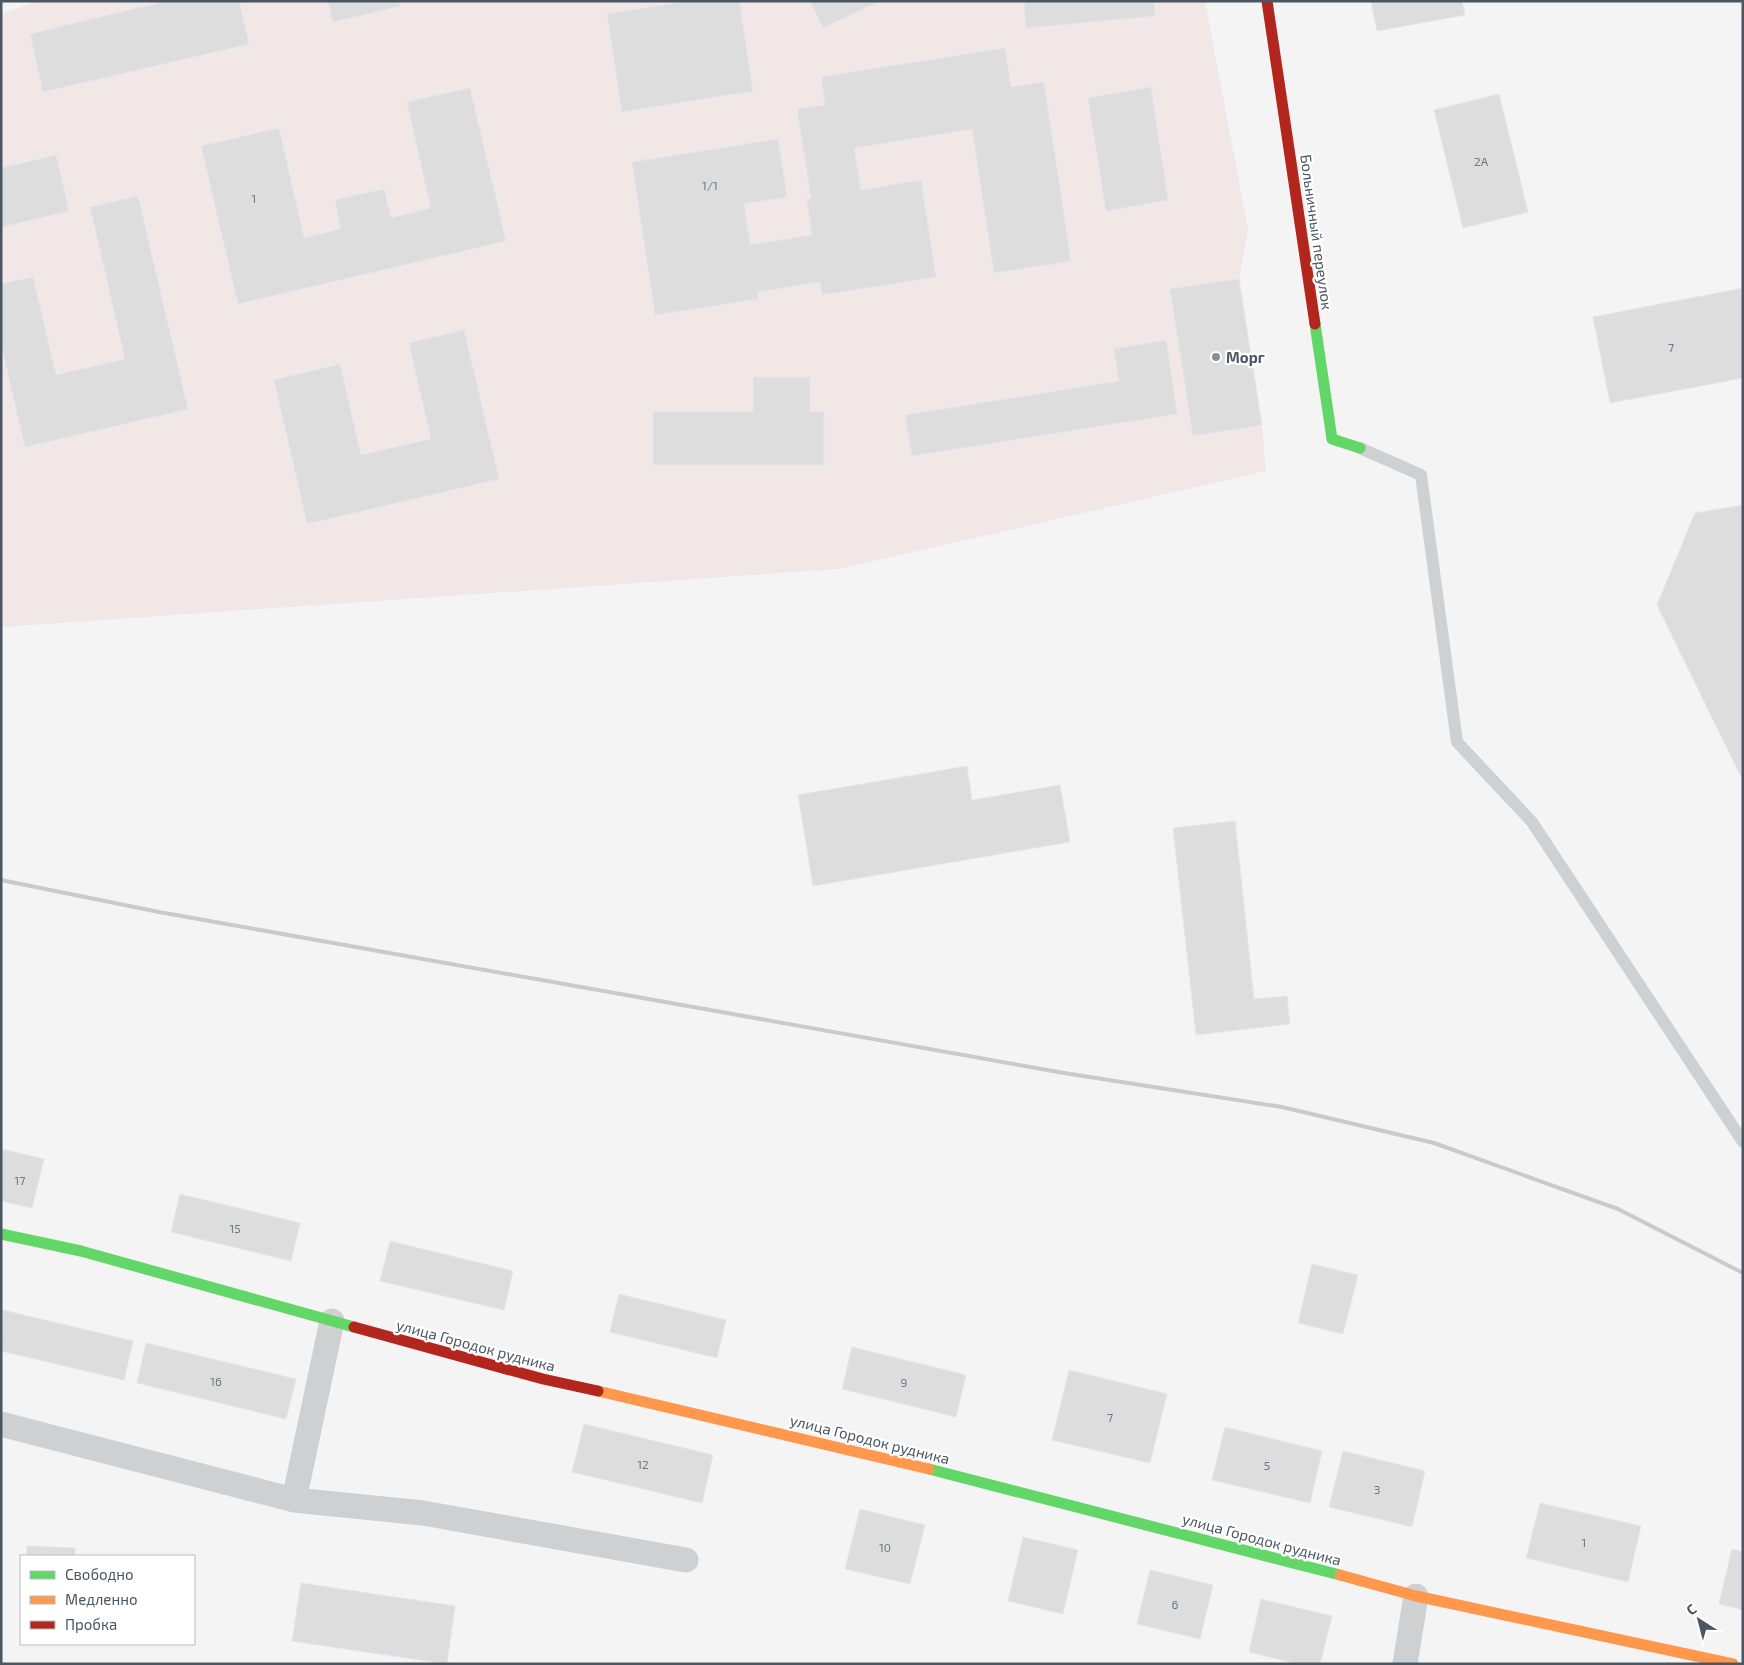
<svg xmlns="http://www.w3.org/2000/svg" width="1744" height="1665" viewBox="0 0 1744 1665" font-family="'Exo 2',sans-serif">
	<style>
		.medical { fill: #f1e7e6 }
		.building { fill: #ddddde; stroke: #e5e6e7 }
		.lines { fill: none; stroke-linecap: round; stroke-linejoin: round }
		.lane { stroke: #ced0d2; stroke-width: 12 }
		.street { stroke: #ced0d2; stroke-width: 25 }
		.fast { stroke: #63d668; stroke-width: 11 }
		.slow { stroke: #ff974d; stroke-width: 11 }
		.jam { stroke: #b3261e; stroke-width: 11 }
		.rail { stroke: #c9cacc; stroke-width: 4 }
		.poi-dot { fill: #868d94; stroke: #fff; stroke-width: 2 }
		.labels { text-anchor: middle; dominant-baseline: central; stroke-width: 4.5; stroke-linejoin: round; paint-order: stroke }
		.number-label { font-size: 12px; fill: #707881 }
		.street-label { font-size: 15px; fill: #4a5661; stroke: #fff }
		.poi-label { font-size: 15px; font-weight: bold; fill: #4a5661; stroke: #fff; text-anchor: start }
	</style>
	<rect width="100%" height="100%" fill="#f4f4f4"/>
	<!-- medical -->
	<path class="medical" d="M39,1H1205L1248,229L1239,279L1262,425L1266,471L839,569L1,627V14Z"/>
	<!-- building -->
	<path class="building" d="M167,1H239L249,44L43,92L30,34Z
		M328,1H398L400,6L333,22Z
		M689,1H739L753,91L622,112L607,14Z
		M810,1H880L823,28Z
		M1024,1H1154L1155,16L1026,28Z
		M1371,1H1462L1465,15L1377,31Z
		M1005,48L1011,87L1044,82L1071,261L994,273L972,129L854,148L861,190L921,180L936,277L822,295L820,282L758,292V299L655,315L632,162L778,139L787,197L744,204L750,245L812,235L807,199L811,198L797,109L825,105L821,77Z
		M1151,87L1168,200L1106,211L1088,98Z
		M470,88L506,241L238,304L201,146L279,128L304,238L341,229L335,200L357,195L384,189L391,218L431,208L407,102Z
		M1499,94L1528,212L1463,228L1434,110Z
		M56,155L69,211L1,227V168Z
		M138,196L188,409L25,447L1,344V284L33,277L56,375L125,359L90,207Z
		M1239,279L1262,425L1193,436L1170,289Z
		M1743,288V378L1610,403L1593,317Z
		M464,330L499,479L307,524L274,380L340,364L361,455L431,439L409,343Z
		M1166,340L1177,414L912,456L905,415L1119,381L1114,349Z
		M753,377H810V412H824V465H653V412H753Z
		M1743,505V781L1657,605L1695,513Z
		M967,766L972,800L1060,785L1070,842L813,886L798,795Z
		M1235,821L1254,999L1287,996L1290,1024L1196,1035L1173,828Z
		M1,1149L44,1159L32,1208L1,1201Z
		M180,1194L300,1223L291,1261L171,1232Z
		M390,1241L513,1271L504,1310L380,1281Z
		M1312,1264L1358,1275L1343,1334L1298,1323Z
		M619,1294L726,1320L717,1358L610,1332Z
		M3,1310L133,1341L124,1380L1,1351Z
		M146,1343L296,1379L286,1419L137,1383Z
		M852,1347L966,1375L956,1417L842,1389Z
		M1069,1370L1167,1394L1150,1463L1052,1440Z
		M584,1424L713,1455L702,1503L572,1472Z
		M1225,1427L1322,1451L1310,1503L1212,1480Z
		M1343,1451L1425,1471L1412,1527L1329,1507Z
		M1540,1503L1641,1526L1628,1582L1526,1558Z
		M860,1509L925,1525L910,1584L845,1569Z
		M1023,1537L1078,1550L1063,1614L1008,1601Z
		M27,1546L75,1548V1556H26Z
		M1732,1549L1743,1552V1610L1719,1604Z
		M1150,1570L1213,1585L1200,1639L1137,1624Z
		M301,1583L455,1606L447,1664L292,1641Z
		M1261,1599L1332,1616L1320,1664H1298L1249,1652Z"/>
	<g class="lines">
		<!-- lane -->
		<path class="lane" d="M1360,448L1421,475L1457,742L1532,822L1743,1142"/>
		<!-- street -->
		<path class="street" d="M1,1424L294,1500L423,1513L686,1560
			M294,1500L332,1321
			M1405,1664L1416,1596"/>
		<!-- fast -->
		<path class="fast" d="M1315,324L1332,439L1360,448
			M1,1234L81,1251L354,1327
			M929,1469L1340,1575"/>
		<!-- slow -->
		<path class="slow" d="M598,1391L929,1469
			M1340,1575L1416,1596L1733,1664"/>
		<!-- jam -->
		<path class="jam" d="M1267,1L1315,324
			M354,1327L543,1379L598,1391"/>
		<!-- rail -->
		<path class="rail" d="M1,880L159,912L1064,1073L1282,1107L1434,1143L1618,1209L1743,1273"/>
	</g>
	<!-- markers -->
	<circle class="poi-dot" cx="1216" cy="357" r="5"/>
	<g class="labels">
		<!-- number labels -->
		<g class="number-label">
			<text x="1481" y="161">2А</text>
			<text x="710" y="185">1/1</text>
			<text x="254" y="198">1</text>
			<text x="1671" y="347">7</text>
			<text x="20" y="1180">17</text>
			<text x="235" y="1228">15</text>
			<text x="216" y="1381">16</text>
			<text x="904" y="1382">9</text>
			<text x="1110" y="1417">7</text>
			<text x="643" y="1464">12</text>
			<text x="1267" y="1465">5</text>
			<text x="1377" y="1489">3</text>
			<text x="1584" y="1542">1</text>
			<text x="885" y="1547">10</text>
			<text x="1175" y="1604">6</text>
		</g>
		<!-- street labels -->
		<g class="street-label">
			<text transform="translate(1317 232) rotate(82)">Больничный переулок</text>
			<text transform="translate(476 1345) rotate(15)">улица Городок рудника</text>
			<text transform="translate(870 1439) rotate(14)">улица Городок рудника</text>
			<text transform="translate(1262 1539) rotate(15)">улица Городок рудника</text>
		</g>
		<!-- poi labels -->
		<g class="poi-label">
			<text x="1226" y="357">Морг</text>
		</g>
	</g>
	<!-- border -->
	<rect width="1744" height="1665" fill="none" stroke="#4a5661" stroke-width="5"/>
	<!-- legend -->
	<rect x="20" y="1555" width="175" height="90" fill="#ffffff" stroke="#b7bbc0"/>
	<rect x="30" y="1571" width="25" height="8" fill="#63d668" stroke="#b7bbc0"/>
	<text x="65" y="1580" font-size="15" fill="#4a5661">Свободно</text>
	<rect x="30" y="1596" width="25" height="8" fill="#ff974d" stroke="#b7bbc0"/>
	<text x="65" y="1605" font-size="15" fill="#4a5661">Медленно</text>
	<rect x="30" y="1621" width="25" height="8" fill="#b3261e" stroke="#b7bbc0"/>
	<text x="65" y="1630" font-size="15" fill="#4a5661">Пробка</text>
	<!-- north arrow -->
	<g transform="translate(1699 1620) rotate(324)" stroke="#ffffff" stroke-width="4" paint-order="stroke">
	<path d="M0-4L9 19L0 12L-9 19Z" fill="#4a5661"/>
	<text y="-8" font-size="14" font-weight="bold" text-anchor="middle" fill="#4a5661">С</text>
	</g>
</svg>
